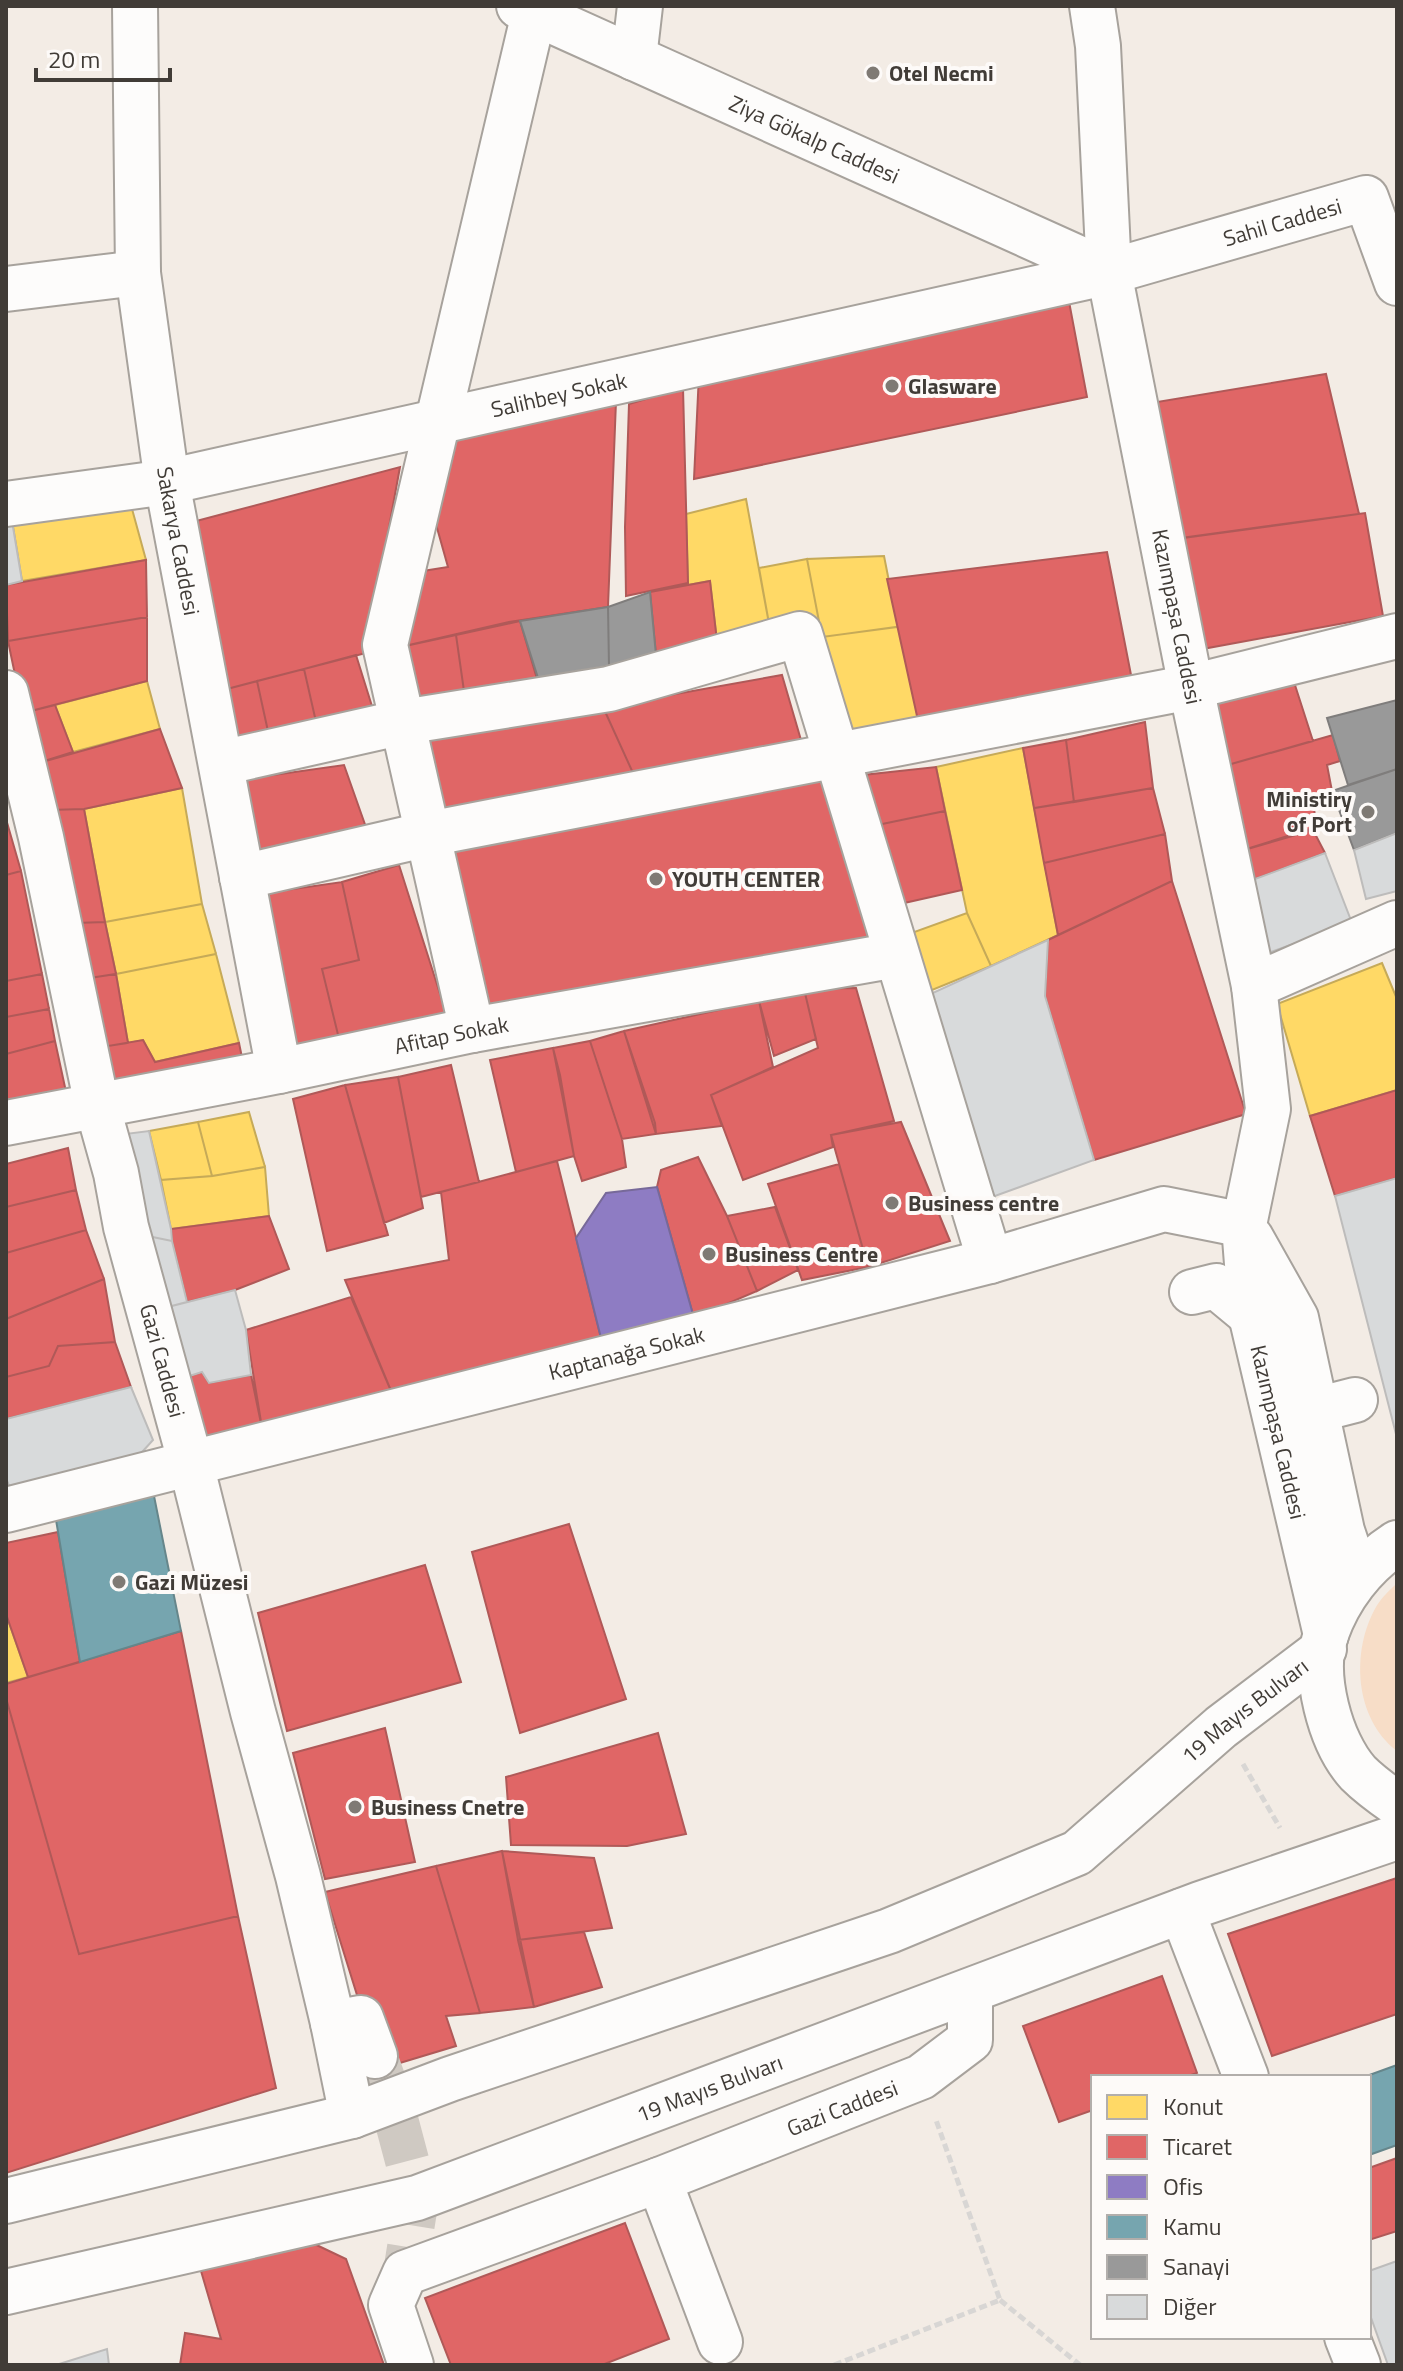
<svg xmlns="http://www.w3.org/2000/svg" width="1403" height="2371" viewBox="0 0 1403 2371" font-family="'Titillium Web',sans-serif">
	<style>
		.green { fill: #f7ddc7 }
		.homes { fill: #ffd966; stroke: #c6aa58; stroke-width: 2 }
		.shops { fill: #e06666; stroke: #b05958; stroke-width: 2 }
		.offices { fill: #8e7cc3; stroke: #776999; stroke-width: 2 }
		.public { fill: #76a5af; stroke: #66868b; stroke-width: 2 }
		.industry { fill: #999; stroke: #7f7d7c; stroke-width: 2 }
		.building { fill: #d8dadb; stroke: #bdbcbb; stroke-width: 2 }
		.lines { fill: none; stroke-linecap: round; stroke-linejoin: round }
		.minor-tunnel { stroke: #cfc9c2; stroke-width: 44; stroke-dasharray: 44 22; stroke-linecap: butt }
		.minor-casing { stroke: #a7a29c; stroke-width: 48 }
		.major-casing { stroke: #a7a29c; stroke-width: 48 }
		.path { stroke: #d8d6d4; stroke-width: 5; stroke-dasharray: 8 4; stroke-linecap: butt }
		.minor { stroke: #fdfcfb; stroke-width: 44 }
		.major { stroke: #fdfcfb; stroke-width: 44 }
		.poi-dot { fill: #7f7a74; stroke: #fdfaf8; stroke-width: 3 }
		.labels { text-anchor: middle; dominant-baseline: central; stroke-width: 8; stroke-linejoin: round; paint-order: stroke }
		.poi-label { font-size: 22px; font-weight: bold; fill: #413c37; stroke: #fdfaf8; text-anchor: start }
		.street-label { font-size: 22px; fill: #413c37; stroke: #fdfaf8 }
	</style>
	<rect width="100%" height="100%" fill="#f3ece5"/>
	<!-- green -->
	<path class="green" d="M1397,1583V1751C1354,1718 1351,1651 1376,1607C1381,1598 1390,1590 1397,1583Z"/>
	<!-- homes -->
	<path class="homes" d="M129,498L146,560L22,581L12,521Z
		M746,499L772,640L717,641L710,581L688,585L686,514Z
		M884,556L898,627L822,637L807,559Z
		M807,559L822,637L772,640L759,568Z
		M902,626L919,725L840,743L822,637Z
		M147,681L160,729L73,752L55,705Z
		M1023,748L1058,935L991,966L967,913L936,767Z
		M182,788L202,904L105,922L84,809Z
		M202,904L216,954L116,974L105,922Z
		M967,913L991,966L910,999L892,940Z
		M216,954L239,1043L155,1062L143,1040L128,1043L116,974Z
		M1382,963L1397,999V1090L1310,1116L1277,1004Z
		M249,1112L265,1167L212,1176L198,1122Z
		M198,1122L212,1176L161,1180L149,1131Z
		M265,1167L269,1216L171,1229L161,1180L212,1176Z
		M6,1614L28,1677L6,1683Z"/>
	<!-- shops -->
	<path class="shops" d="M1067,291L1087,397L694,479L699,374Z
		M1326,374L1359,514L1184,538L1157,402Z
		M683,388L688,583L626,596L625,527L629,404Z
		M616,401L608,607L509,622L396,648L417,572L448,567L432,510L455,432Z
		M400,467L366,653L208,694L185,524Z
		M1365,513L1383,616L1197,650L1173,539Z
		M1107,552L1132,680L919,725L887,579Z
		M146,560L147,617L8,641L6,585Z
		M710,581L717,641L656,655L650,592Z
		M147,617V681L23,713L8,641Z
		M520,621L537,679L465,698L456,635Z
		M456,635L465,698L403,722L396,648Z
		M356,655L376,719L319,735L304,669Z
		M304,669L319,735L271,745L257,681Z
		M782,675L803,747L633,773L603,707Z
		M257,681L271,745L219,757L208,694Z
		M1294,682L1313,741L1217,768L1204,706Z
		M55,705L73,752L35,764L23,713Z
		M603,707L633,773L440,815L429,741Z
		M1145,722L1153,788L1074,802L1066,740Z
		M160,729L182,788L84,809L49,810L35,764Z
		M1333,735L1340,761L1327,765L1332,791L1313,798L1316,827L1237,852L1217,768Z
		M1066,740L1074,802L1034,808L1023,748Z
		M835,755L894,949L472,1026L428,834Z
		M344,765L368,833L239,858L224,782Z
		M936,767L945,811L858,829L854,776Z
		M1153,788L1165,834L1044,863L1034,808Z
		M84,809L105,922L75,923L49,810Z
		M945,811L962,890L882,908L858,829Z
		M6,819L21,871L6,875Z
		M1313,830L1325,853L1247,882L1237,852Z
		M1165,834L1172,881L1058,935L1044,863Z
		M399,865L449,1022L341,1047L322,969L359,960L342,882Z
		M21,871L42,974L6,981V875Z
		M1172,881L1246,1114L1094,1160L1045,996L1048,940Z
		M342,882L359,960L322,969L341,1047L289,1069L258,894Z
		M105,922L116,974L83,979L75,923Z
		M42,974L49,1009L6,1017V981Z
		M116,974L128,1043L102,1047L83,979Z
		M856,988L894,1121L831,1135L833,1147L743,1180L711,1095L818,1048L804,989Z
		M804,989L816,1039L774,1056L759,1001Z
		M759,1001L773,1067L711,1095L722,1126L656,1134L624,1031Z
		M49,1009L55,1041L6,1054V1017Z
		M624,1031L655,1123L656,1134L622,1139L590,1041Z
		M143,1040L155,1062L239,1043L246,1077L112,1095L102,1047Z
		M55,1041L68,1101L6,1119V1054Z
		M590,1041L622,1139L626,1167L582,1181L574,1156L553,1048Z
		M553,1048L560,1075L574,1156L516,1172L490,1060Z
		M451,1065L479,1182L421,1197L398,1077Z
		M398,1077L423,1208L384,1223L345,1085Z
		M345,1085L388,1235L327,1251L293,1099Z
		M1397,1090V1178L1335,1196L1310,1116Z
		M901,1122L950,1241L868,1267L831,1135Z
		M68,1148L76,1190L6,1207V1164Z
		M698,1157L727,1216L757,1291L694,1318L657,1187L661,1170Z
		M557,1161L603,1346L394,1398L345,1280L449,1260L441,1192Z
		M839,1164L868,1267L802,1280L768,1184Z
		M76,1190L86,1230L6,1253V1207Z
		M775,1207L798,1270L757,1291L727,1216Z
		M269,1216L289,1269L235,1290L187,1302L172,1241L171,1229Z
		M86,1230L104,1279L6,1319V1253Z
		M104,1279L115,1342L58,1346L49,1366L6,1377V1319Z
		M351,1297L394,1398L262,1428L246,1330Z
		M115,1342L131,1387L6,1419V1377L49,1366L58,1346Z
		M202,1372L209,1383L251,1375L262,1428L192,1446L177,1380Z
		M569,1524L626,1699L520,1733L472,1552Z
		M58,1532L80,1662L28,1677L6,1614V1543Z
		M425,1565L461,1682L287,1731L258,1613Z
		M181,1631L238,1916L79,1954L6,1698V1684Z
		M6,1698L79,1954L238,1916L276,2088L6,2173Z
		M385,1728L415,1862L325,1879L293,1753Z
		M658,1733L686,1834L627,1846L511,1845L506,1777Z
		M502,1851L594,1858L612,1928L518,1940Z
		M502,1851L534,2007L480,2013L436,1866Z
		M436,1866L480,2013L446,2016L456,2046L380,2069L325,1892Z
		M1397,1878V2014L1272,2056L1228,1934Z
		M584,1932L602,1987L534,2007L518,1940Z
		M1162,1976L1197,2073L1185,2077H1093V2110L1059,2122L1023,2026Z
		M1397,2158V2231L1369,2240V2168Z
		M625,2223L669,2339L602,2365H451L425,2298Z
		M306,2240L346,2259L384,2365H180L185,2333L221,2339L201,2271Z"/>
	<!-- offices -->
	<path class="offices" d="M657,1187L694,1318L603,1346L576,1238L606,1193Z"/>
	<!-- public -->
	<path class="public" d="M153,1491L181,1631L80,1662L54,1508Z
		M1397,2065V2145L1369,2155V2077H1364Z"/>
	<!-- industry -->
	<path class="industry" d="M650,592L656,655L609,666L608,607Z
		M608,607L609,666L538,678L520,621Z
		M1397,700V769L1348,785L1327,718Z
		M1397,769V833L1354,850L1332,791Z"/>
	<!-- building -->
	<path class="building" d="M12,521L22,581L6,585V522Z
		M1397,833V891L1366,899L1354,850Z
		M1325,853L1352,923L1257,957L1247,882Z
		M1048,940L1045,996L1094,1160L973,1204L924,997Z
		M149,1131L171,1229L172,1241L138,1234L117,1135Z
		M1397,1178V1438L1335,1196Z
		M133,1233L172,1241L187,1302L160,1309Z
		M235,1290L246,1330L251,1375L209,1383L202,1372L177,1380L160,1309Z
		M131,1387L153,1440L133,1462L12,1493L6,1478V1419Z
		M1397,2261V2365H1388L1369,2312V2271Z
		M107,2349L109,2365H56Z"/>
	<g class="lines">
		<!-- minor-tunnel -->
		<path class="minor-tunnel" d="M375,2056L391,2100L417,2198L405,2273"/>
		<!-- minor casing -->
		<g class="minor-casing">
			<g id="minor">
				<path id="s1" d="M135,6L138,273L167,482L279,1071"/>
				<path d="M634,58L640,6"/>
				<path d="M6,289L138,273"/>
				<path id="s2" d="M6,504L167,482L1109,272L1366,198L1397,283"/>
				<path id="s3" d="M6,693L41,837L97,1105L116,1173L126,1227L191,1464L253,1712L298,1876L333,2023L352,2116"/>
				<path d="M221,763L403,722L609,689L800,634L990,1261"/>
				<path d="M242,877L428,834L1191,687L1397,636"/>
				<path d="M1254,986L1397,923"/>
				<path d="M472,1030L385,645L534,13"/>
				<path id="s4" d="M6,1123L279,1071L472,1030L896,955"/>
				<path d="M1192,1292L1216,1286L1251,1315"/>
				<path d="M1281,1419L1355,1400"/>
				<path id="s5" d="M6,1510L990,1261L1164,1209L1244,1225"/>
				<path d="M1182,1911L1246,2077"/>
				<path d="M333,2023L361,2018L375,2056"/>
				<path d="M1347,2337L1358,2365"/>
				<path id="s6" d="M720,2342L659,2180L921,2077L970,2040V1991"/>
				<path d="M411,2365L391,2305L405,2273L659,2180"/>
			</g>
		</g>
		<!-- major casing -->
		<g class="major-casing">
			<g id="major">
				<path id="s7" d="M519,6L1109,272"/>
				<path id="s8" d="M1092,6L1098,46L1109,272L1191,687L1254,986L1268,1109L1244,1225L1251,1315L1326,1635"/>
				<path d="M1251,1238L1296,1318L1342,1531L1357,1576"/>
				<path d="M1397,1543C1364,1564 1339,1597 1326,1634C1312,1674 1330,1742 1358,1773C1369,1784 1384,1795 1397,1804"/>
				<path id="s9" d="M6,2201L352,2116L450,2079L889,1931L1077,1853L1221,1727L1324,1649"/>
				<path id="s10" d="M6,2292L417,2198L1200,1904L1397,1837"/>
			</g>
		</g>
		<!-- path -->
		<path class="path" d="M1243,1764L1280,1828
			M1000,2300L1080,2365
			M834,2365L1000,2300L936,2120"/>
		<!-- minor -->
		<use href="#minor" class="minor"/>
		<!-- major -->
		<use href="#major" class="major"/>
	</g>
	<!-- markers -->
	<g class="poi-dot">
		<circle cx="873" cy="73" r="8"/>
		<circle cx="892" cy="386" r="8"/>
		<circle cx="1368" cy="812" r="8"/>
		<circle cx="656" cy="879" r="8"/>
		<circle cx="892" cy="1203" r="8"/>
		<circle cx="709" cy="1254" r="8"/>
		<circle cx="119" cy="1582" r="8"/>
		<circle cx="355" cy="1807" r="8"/>
	</g>
	<g class="labels">
		<!-- poi labels -->
		<g class="poi-label">
			<text x="889" y="73">Otel Necmi</text>
			<text x="908" y="386">Glasware</text>
			<text x="1352" y="799" text-anchor="end">Ministiry<tspan x="1352" dy="25">of Port</tspan></text>
			<text x="672" y="879">YOUTH CENTER</text>
			<text x="908" y="1203">Business centre</text>
			<text x="725" y="1254">Business Centre</text>
			<text x="135" y="1582">Gazi Müzesi</text>
			<text x="371" y="1807">Business Cnetre</text>
		</g>
		<!-- street labels -->
		<g class="street-label">
			<text stroke="none"><textPath href="#s7" startOffset="324">Ziya Gökalp Caddesi</textPath></text>
			<text stroke="none"><textPath href="#s2" startOffset="1308">Sahil Caddesi</textPath></text>
			<text stroke="none"><textPath href="#s2" startOffset="564">Salihbey Sokak</textPath></text>
			<text stroke="none"><textPath href="#s1" startOffset="538">Sakarya Caddesi</textPath></text>
			<text stroke="none"><textPath href="#s8" startOffset="618">Kazımpaşa Caddesi</textPath></text>
			<text stroke="none"><textPath href="#s4" startOffset="454">Afitap Sokak</textPath></text>
			<text stroke="none"><textPath href="#s5" startOffset="640">Kaptanağa Sokak</textPath></text>
			<text stroke="none"><textPath href="#s3" startOffset="686">Gazi Caddesi</textPath></text>
			<text stroke="none"><textPath href="#s8" startOffset="1448">Kazımpaşa Caddesi</textPath></text>
			<text stroke="none"><textPath href="#s9" startOffset="1348">19 Mayıs Bulvarı</textPath></text>
			<text stroke="none"><textPath href="#s10" startOffset="734">19 Mayıs Bulvarı</textPath></text>
			<text stroke="none"><textPath href="#s6" startOffset="370">Gazi Caddesi</textPath></text>
		</g>
	</g>
	<!-- border -->
	<rect width="1403" height="2371" fill="none" stroke="#413c37" stroke-width="16"/>
	<!-- legend -->
	<rect x="1091" y="2075" width="280" height="264" fill="#fdfaf8" stroke="#b2aeab" stroke-width="2"/>
	<rect x="1107" y="2095" width="40" height="24" fill="#ffd966" stroke="#b2aeab" stroke-width="2"/>
	<text x="1163" y="2115" font-size="24" fill="#413c37">Konut</text>
	<rect x="1107" y="2135" width="40" height="24" fill="#e06666" stroke="#b2aeab" stroke-width="2"/>
	<text x="1163" y="2155" font-size="24" fill="#413c37">Ticaret</text>
	<rect x="1107" y="2175" width="40" height="24" fill="#8e7cc3" stroke="#b2aeab" stroke-width="2"/>
	<text x="1163" y="2195" font-size="24" fill="#413c37">Ofis</text>
	<rect x="1107" y="2215" width="40" height="24" fill="#76a5af" stroke="#b2aeab" stroke-width="2"/>
	<text x="1163" y="2235" font-size="24" fill="#413c37">Kamu</text>
	<rect x="1107" y="2255" width="40" height="24" fill="#999999" stroke="#b2aeab" stroke-width="2"/>
	<text x="1163" y="2275" font-size="24" fill="#413c37">Sanayi</text>
	<rect x="1107" y="2295" width="40" height="24" fill="#d8dadb" stroke="#b2aeab" stroke-width="2"/>
	<text x="1163" y="2315" font-size="24" fill="#413c37">Diğer</text>
	<!-- scale -->
	<path d="M36 68v12h134v-12" fill="none" stroke="#413c37" stroke-width="4"/>
	<text x="48" y="68" font-size="24" fill="#413c37" stroke="#fdfaf8" stroke-width="6" paint-order="stroke">20 m</text>
</svg>
